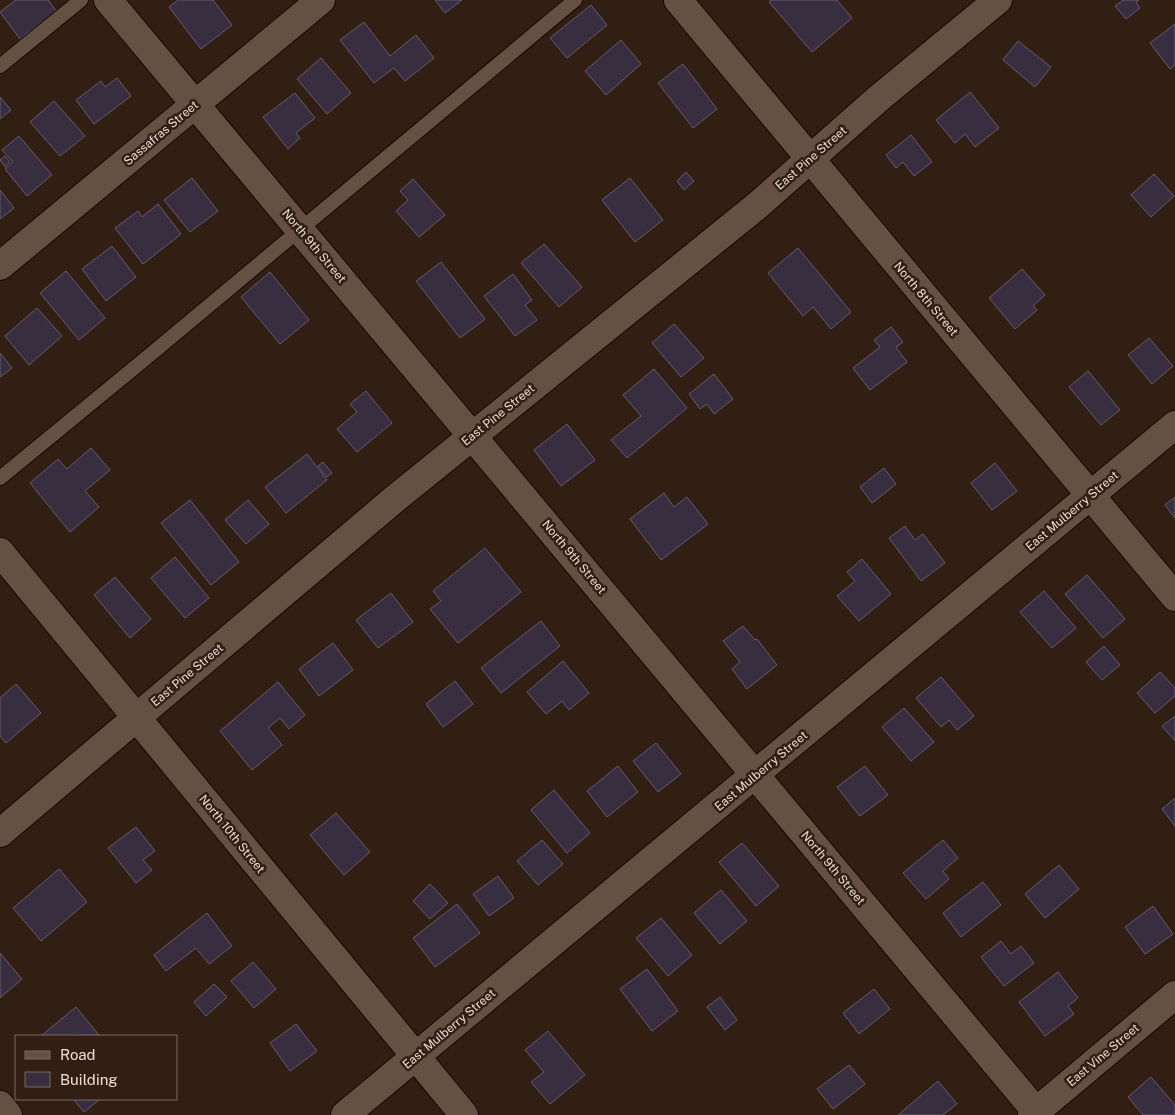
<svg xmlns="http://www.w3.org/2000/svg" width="1175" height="1115" viewBox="0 0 1175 1115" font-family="'Public Sans',sans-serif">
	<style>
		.building { fill: #382e40; stroke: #665b70 }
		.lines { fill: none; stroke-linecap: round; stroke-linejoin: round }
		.service-casing { stroke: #180802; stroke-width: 16 }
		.minor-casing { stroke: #180802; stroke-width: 30 }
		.service { stroke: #655044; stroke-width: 14 }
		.minor { stroke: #655044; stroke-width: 28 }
		.labels { text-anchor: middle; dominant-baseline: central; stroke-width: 5; stroke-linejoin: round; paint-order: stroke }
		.street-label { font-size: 12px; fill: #eaddd6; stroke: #311f14 }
	</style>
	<rect width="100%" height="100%" fill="#311f14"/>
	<!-- building -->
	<path class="building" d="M16,0H48L56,11L20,39L0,12Z
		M178,0H213L232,25L201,49L169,7Z
		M435,0H462L445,13Z
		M771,0H837L852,18L812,52L769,2Z
		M1123,0H1139L1136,2L1140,8L1126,19L1115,6Z
		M591,5L607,25L567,58L550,38Z
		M364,22L390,56L416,35L434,58L405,81L394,68L374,83L340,40Z
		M1175,24V65L1170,69L1150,43Z
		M621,40L641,64L606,95L585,71Z
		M1018,41L1051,67L1035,87L1003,60Z
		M321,58L351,93L327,114L297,79Z
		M683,64L717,109L693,128L658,83Z
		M117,78L131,96L94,124L76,100L101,81L105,87Z
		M970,92L999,128L975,147L965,134L955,143L936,120Z
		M295,93L315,118L296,133L300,138L288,149L263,117Z
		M0,97L11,110L0,119Z
		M54,101L85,136L60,156L30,122Z
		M911,135L932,162L914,176L903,162L896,168L886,155Z
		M19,136L52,175L27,196L5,169L13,162L2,150Z
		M5,156L10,162L5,167L0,160Z
		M686,172L694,181L684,190L677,181Z
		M1154,174L1174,196L1151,217L1131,195Z
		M192,178L218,211L190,232L164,200Z
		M630,178L663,220L635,242L602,200Z
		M413,179L445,215L419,237L396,211L408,200L400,191Z
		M0,190L14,208L0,219Z
		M158,204L181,234L143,264L115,228L138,211L142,217Z
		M544,244L582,287L559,307L521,263Z
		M112,246L136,277L106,301L82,269Z
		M798,248L851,312L831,329L813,307L803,316L768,273Z
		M441,262L485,319L460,338L416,281Z
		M1022,269L1045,295L1033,306L1037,310L1015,329L989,298Z
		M66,271L105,318L79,340L40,293Z
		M270,272L309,320L280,344L241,297Z
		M513,274L532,300L525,305L537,320L515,336L484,296Z
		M37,308L62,336L29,365L5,336Z
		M674,324L704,358L681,377L652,343Z
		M891,327L903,342L896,347L907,362L870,390L853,368L880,347L874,340Z
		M1149,338L1173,366L1152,384L1128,355Z
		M0,353L12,368L0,377Z
		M654,369L687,408L627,458L611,440L641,416L623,395Z
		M1088,371L1120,410L1101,425L1069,387Z
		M714,374L733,399L714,414L707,404L700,409L689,394Z
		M366,391L392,423L357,452L337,429L357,412L350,404Z
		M567,424L595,460L561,486L534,450Z
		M91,448L110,470L85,491L99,507L70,532L30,483L58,459L67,469Z
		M307,454L327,480L286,513L265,487Z
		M323,462L332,473L327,477L318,466Z
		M995,463L1017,491L992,510L971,483Z
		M884,468L896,484L872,503L860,487Z
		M664,493L674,507L687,497L708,524L661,560L630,519Z
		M1175,497V518L1165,505Z
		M190,500L239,562L211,585L161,523Z
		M248,500L269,524L246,544L225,520Z
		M905,526L915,540L923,534L945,563L921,581L889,538Z
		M485,548L521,592L458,643L430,609L441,601L433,591Z
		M175,557L209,598L185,618L151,578Z
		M862,559L891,594L859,621L837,596L855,581L847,572Z
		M1087,575L1125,619L1103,638L1065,594Z
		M115,577L151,619L130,638L94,595Z
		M1044,591L1076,628L1052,648L1020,612Z
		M391,593L413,622L378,648L356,620Z
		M541,621L560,646L501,693L481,668Z
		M743,626L755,640L757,639L777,665L747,689L732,669L740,662L723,641Z
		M333,643L353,670L319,696L299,669Z
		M1104,646L1120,665L1102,680L1086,662Z
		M563,661L589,693L569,710L562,701L546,714L527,692Z
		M1160,672L1175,688V696L1155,713L1137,693Z
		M941,677L974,716L957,730L949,720L941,727L916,698Z
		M455,681L473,704L443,727L426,704Z
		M278,682L305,715L289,729L280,718L268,728L282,745L252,770L220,731Z
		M16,684L41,713L6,743L0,736V698Z
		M904,708L934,742L911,761L882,727Z
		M1175,716V741L1162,726Z
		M656,743L681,774L658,792L633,761Z
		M618,766L638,792L607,817L587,791Z
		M865,766L888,795L860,816L837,787Z
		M554,790L590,833L567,853L531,810Z
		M1175,798V826L1162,809Z
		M336,813L370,852L344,875L310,835Z
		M136,827L155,851L143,860L152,870L136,883L108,848Z
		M542,840L563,864L538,885L517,861Z
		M943,840L958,858L943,871L949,879L926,899L903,873Z
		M742,843L779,886L756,906L719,862Z
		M1059,865L1079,889L1045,918L1025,894Z
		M59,869L87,902L41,941L13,908Z
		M498,876L514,898L489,916L473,894Z
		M983,882L1001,905L961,937L943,913Z
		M430,884L448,903L430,919L413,901Z
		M721,890L747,921L720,944L694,913Z
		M457,904L480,933L435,967L413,938Z
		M1153,906L1173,934L1145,954L1125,927Z
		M207,913L232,946L209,964L196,948L166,971L154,955Z
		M661,918L692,955L668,976L636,938Z
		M1001,941L1011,954L1021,946L1034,963L1004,986L981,957Z
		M0,953L22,979L0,998Z
		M253,962L276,989L254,1008L231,981Z
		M647,969L678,1011L652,1031L620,989Z
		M1058,972L1078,998L1068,1006L1074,1014L1045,1036L1019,1002Z
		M214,984L227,997L206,1016L194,1002Z
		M874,989L890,1009L859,1034L843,1013Z
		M720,997L737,1020L725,1030L707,1007Z
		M76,1007L99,1035L41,1036Z
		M296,1024L317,1051L290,1071L270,1043Z
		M548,1031L585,1075L550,1104L531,1082L544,1072L525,1050Z
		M849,1065L865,1084L833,1109L817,1089Z
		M1151,1077L1175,1105V1115H1143L1128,1097Z
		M938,1081L957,1104L943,1115H898Z
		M73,1099H100L84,1112Z"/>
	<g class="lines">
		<!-- service casing -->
		<g class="service-casing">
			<path id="service" d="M0,66L81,0
				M0,478L145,359L575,0"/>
		</g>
		<!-- minor casing -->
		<g class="minor-casing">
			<path id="minor" d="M108,0L1039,1115
				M678,0L1175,597
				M0,266L321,0
				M0,552L464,1115
				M0,833L391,502L758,205L879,98L998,0
				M0,1105L8,1115
				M345,1115L1175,425
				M1032,1115L1175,995"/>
		</g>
		<!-- service -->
		<use href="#service" class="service"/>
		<!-- minor -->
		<use href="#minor" class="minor"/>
	</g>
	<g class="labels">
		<!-- street labels -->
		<g class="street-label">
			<text transform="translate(161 133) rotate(-40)">Sassafras Street</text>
			<text transform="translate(811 158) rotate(-41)">East Pine Street</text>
			<text transform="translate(314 246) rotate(50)">North 9th Street</text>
			<text transform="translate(926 299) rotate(50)">North 8th Street</text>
			<text transform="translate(498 415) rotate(-39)">East Pine Street</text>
			<text transform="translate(1072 511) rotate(-40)">East Mulberry Street</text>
			<text transform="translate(574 557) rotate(50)">North 9th Street</text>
			<text transform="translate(187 675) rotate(-40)">East Pine Street</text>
			<text transform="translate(761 771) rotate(-40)">East Mulberry Street</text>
			<text transform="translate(232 834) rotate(51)">North 10th Street</text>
			<text transform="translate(833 868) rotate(50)">North 9th Street</text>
			<text transform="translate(449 1029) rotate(-40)">East Mulberry Street</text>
			<text transform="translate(1103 1055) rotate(-40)">East Vine Street</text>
		</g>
	</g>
	<!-- legend -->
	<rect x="15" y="1035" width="162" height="65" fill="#311f14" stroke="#7b6b62"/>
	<rect x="25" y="1051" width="25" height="8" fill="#655044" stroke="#7b6b62"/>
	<text x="60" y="1060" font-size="15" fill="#eaddd6">Road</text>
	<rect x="25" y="1072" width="25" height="15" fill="#382e40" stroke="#7b6b62"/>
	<text x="60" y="1085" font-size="15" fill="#eaddd6">Building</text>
</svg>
